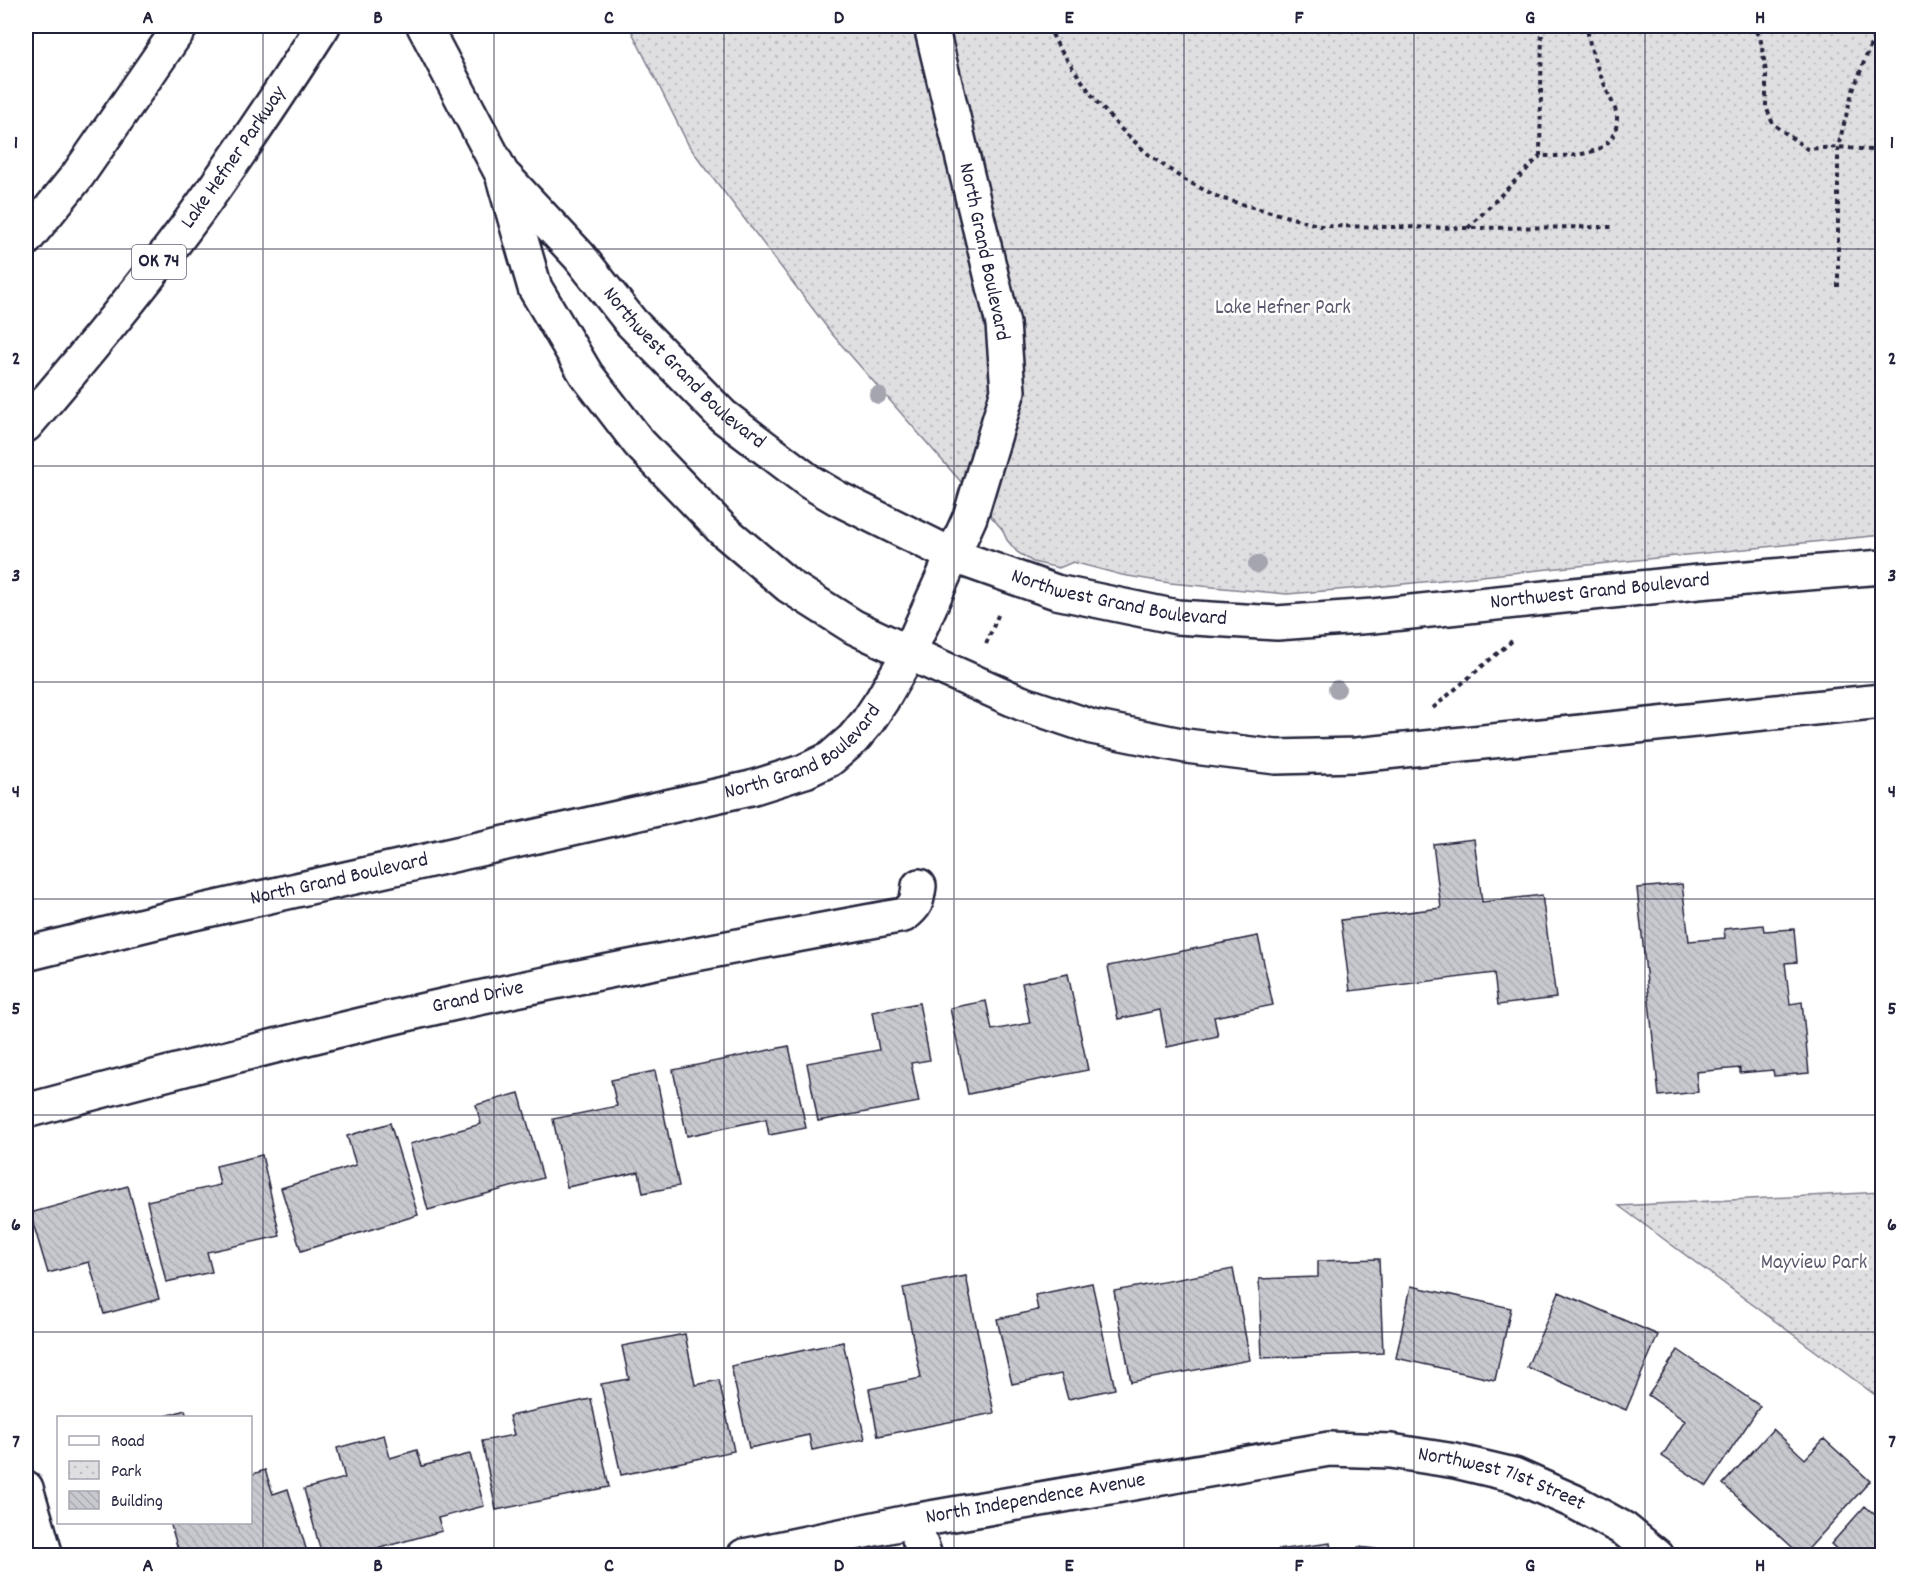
<svg xmlns="http://www.w3.org/2000/svg" width="1908" height="1581" viewBox="0 0 1908 1581" font-family="Dekko,sans-serif">
	<style>
		.park { fill: url(#park-dots); stroke: #80808e; stroke-width: 1.5 }
		.building { fill: url(#building-back-hatch); stroke: #22223b; stroke-width: 1.5 }
		.lines { fill: none; stroke-linecap: round; stroke-linejoin: round }
		.minor-casing { stroke: #22223b; stroke-width: 38 }
		.highway-casing { stroke: #22223b; stroke-width: 38 }
		.path { stroke: #22223b; stroke-width: 4; stroke-dasharray: 4.5 4.5; stroke-linecap: butt }
		.minor { stroke: #fff; stroke-width: 33 }
		.highway { stroke: #fff; stroke-width: 33 }
		.tree { fill: #a5a5af }
		.grid { fill: none; stroke: #22223b; stroke-width: 1.5; stroke-opacity: 0.55 }
		.labels { text-anchor: middle; dominant-baseline: central; stroke-width: 5; stroke-linejoin: round; paint-order: stroke }
		.shield { fill: #fff; stroke: #646476; stroke-width: 1.5 }
		.shield-label { font-size: 20px; font-weight: bold; fill: #22223b }
		.street-label { font-size: 21px; fill: #22223b; stroke: #fff }
		.park-label { font-size: 21px; fill: #5b5b6d; stroke: #fff }
		.neatline { fill: none; stroke: #22223b; stroke-width: 2 }
		.grid-label { font-size: 20px; text-anchor: middle; font-weight: bold; fill: #22223b }
	</style>
	<defs>
		<pattern id="park-dots" width="8" height="8" patternUnits="userSpaceOnUse" patternTransform="scale(1.5)"><rect width="8" height="8" fill="#dfdfe2"/><path d="M2 2h.1M6 6h.1" fill="none" stroke="#bfbfc3" stroke-width="1.8" stroke-linecap="round"/></pattern>
		<pattern id="building-back-hatch" width="6" height="6" patternUnits="userSpaceOnUse" patternTransform="scale(1.5)"><rect width="6" height="6" fill="#c8c8cf"/><path d="M-1 5l2 2M0 0l6 6M5-1l2 2" fill="none" stroke="#acacb3"/></pattern>
	</defs>
	<rect width="100%" height="100%" fill="#fff"/>
	<filter id="ink" filterUnits="userSpaceOnUse"><feTurbulence type="fractalNoise" baseFrequency=".0167" numOctaves="2"/><feDisplacementMap in="SourceGraphic" scale="12" xChannelSelector="R" yChannelSelector="G"/><feConvolveMatrix kernelMatrix="1 2 1 2 8 2 1 2 1" color-interpolation-filters="sRGB"/></filter>
	<g filter="url(#ink)">
		<!-- park -->
		<path class="park" d="M629,26H1882V535L1374,587L1287,594L1170,583L1122,575L1073,562L1059,568L1033,562L1017,552L1007,540L1002,529L832,334L689,146Z
			M1882,1192V1400L1619,1206Z"/>
		<!-- building -->
		<path class="building" d="M1474,839L1482,902L1542,895L1556,998L1498,1005L1494,973L1350,991L1341,920L1441,908L1433,844Z
			M1682,884L1689,941L1725,938L1724,929L1763,925L1764,931L1794,929L1797,962L1785,963L1790,1004L1802,1002L1809,1073L1774,1076L1773,1070L1740,1073V1068L1696,1072L1698,1092L1659,1096L1637,888Z
			M1258,936L1273,1005L1214,1017L1218,1036L1167,1047L1160,1010L1118,1019L1108,966Z
			M1068,974L1088,1070L968,1094L950,1008L986,1001L992,1030L1030,1023L1022,983Z
			M919,1003L930,1060L911,1063L919,1102L818,1121L807,1063L879,1050L872,1012Z
			M789,1046L806,1128L769,1135L766,1119L687,1136L673,1070Z
			M655,1071L679,1186L643,1193L639,1172L567,1187L553,1119L617,1106L611,1080Z
			M519,1093L543,1178L428,1210L410,1144L481,1124L476,1105Z
			M390,1123L418,1215L301,1251L281,1188L356,1165L347,1136Z
			M262,1155L280,1236L207,1252L212,1272L166,1282L147,1201L220,1185L216,1166Z
			M128,1186L159,1299L104,1314L89,1262L48,1273L30,1213Z
			M1379,1259L1383,1353L1262,1358L1259,1279L1318,1277V1261Z
			M1233,1269L1250,1360L1131,1382L1114,1291Z
			M966,1276L994,1413L878,1436L869,1389L921,1378L903,1288Z
			M1092,1283L1115,1389L1068,1399L1061,1374L1012,1384L997,1319L1038,1310L1035,1295Z
			M1411,1286L1511,1308L1495,1380L1396,1358Z
			M1559,1292L1658,1335L1626,1410L1527,1367Z
			M685,1334L695,1385L719,1380L734,1451L621,1475L601,1384L629,1379L622,1346Z
			M843,1342L865,1439L812,1450L809,1435L749,1448L731,1366Z
			M1678,1350L1760,1406L1707,1486L1662,1456L1685,1421L1648,1395Z
			M591,1399L609,1487L496,1510L482,1441L514,1435L509,1416Z
			M185,1410L187,1418H160Z
			M1773,1429L1805,1459L1824,1439L1870,1481L1802,1556L1723,1484Z
			M384,1435L390,1458L417,1450L422,1466L470,1454L484,1506L438,1518L442,1531L351,1556H322L304,1489L345,1478L337,1448Z
			M265,1470L273,1494L288,1489L308,1555L180,1556L170,1522H250V1475Z
			M1865,1506L1882,1521V1556H1844L1831,1544Z
			M1330,1543L1332,1556H1279L1278,1550Z
			M1358,1547L1440,1556H1357Z"/>
		<g class="lines">
			<!-- minor casing -->
			<g class="minor-casing">
				<g id="minor">
					<path d="M424,26L502,174L535,288L586,374L639,443L723,530L789,586L854,627L909,653L1021,703L1092,727L1186,746L1276,757L1356,755L1882,701"/>
					<path id="s1" d="M506,178L579,256L631,322L723,416L810,482L837,498L954,556L1056,592L1177,617L1277,623L1373,616L1698,582L1882,567"/>
					<path id="s2" d="M26,954L176,917L751,788L805,771L830,759L853,739L868,721L882,700L909,653L970,517L1008,391L1003,324L931,26"/>
					<path id="s3" d="M26,1111C167,1073 308,1036 451,1004C601,971 753,943 904,915C917,905 917,901 919,886"/>
					<path d="M26,1488L46,1556"/>
					<path d="M913,1521L925,1556"/>
					<path id="s4" d="M744,1556L913,1521L1329,1449L1391,1451L1455,1461L1514,1475L1573,1501L1624,1529L1657,1556"/>
				</g>
			</g>
			<!-- highway casing -->
			<g class="highway-casing">
				<g id="highway">
					<path d="M26,239L78,175L181,26"/>
					<path id="s5" d="M26,425C80,362 134,297 184,230C233,164 279,95 323,26"/>
				</g>
			</g>
			<!-- path -->
			<path class="path" d="M1048,26L1059,48L1096,101L1121,129L1149,155L1183,179L1220,198L1321,226L1468,228L1616,227
				M1542,26L1540,156C1568,156 1617,159 1617,118C1617,109 1609,97 1606,88C1597,68 1589,47 1587,26
				M1749,26L1760,36L1766,72V107L1773,124L1807,149L1838,147L1882,151
				M1468,228L1540,156
				M1838,287V147L1852,93L1878,26
				M986,644L999,613
				M1433,708L1512,641"/>
			<!-- minor -->
			<use href="#minor" class="minor"/>
			<!-- highway -->
			<use href="#highway" class="highway"/>
		</g>
		<!-- trees -->
		<g class="tree">
			<circle cx="878" cy="395" r="9"/>
			<circle cx="1257" cy="564" r="9"/>
			<circle cx="1337" cy="689" r="9"/>
		</g>
	</g>
	<!-- grid -->
	<path class="grid" d="M263,26V1556M494,26V1556M724,26V1556M954,26V1556M1184,26V1556M1414,26V1556M1645,26V1556M26,249H1882M26,466H1882M26,682H1882M26,899H1882M26,1115H1882M26,1332H1882"/>
	<g class="labels">
		<!-- shield labels -->
		<rect class="shield" x="132" y="245" width="54" height="34" rx="4.5"/>
		<g class="shield-label">
			<text x="159" y="262">OK 74</text>
		</g>
		<!-- street labels -->
		<g class="street-label">
			<text stroke="none"><textPath href="#s5" startOffset="339">Lake Hefner Parkway</textPath></text>
			<text transform="translate(983 252) rotate(78)">North Grand Boulevard</text>
			<text stroke="none"><textPath href="#s1" startOffset="261">Northwest Grand Boulevard</textPath></text>
			<text stroke="none"><textPath href="#s1" startOffset="1250">Northwest Grand Boulevard</textPath></text>
			<text stroke="none"><textPath href="#s1" startOffset="765">Northwest Grand Boulevard</textPath></text>
			<text stroke="none"><textPath href="#s2" startOffset="808">North Grand Boulevard</textPath></text>
			<text stroke="none"><textPath href="#s2" startOffset="322">North Grand Boulevard</textPath></text>
			<text stroke="none"><textPath href="#s3" startOffset="466">Grand Drive</textPath></text>
			<text stroke="none"><textPath href="#s4" startOffset="771">Northwest 71st Street</textPath></text>
			<text stroke="none"><textPath href="#s4" startOffset="297">North Independence Avenue</textPath></text>
		</g>
		<!-- park labels -->
		<g class="park-label">
			<text x="1283" y="309">Lake Hefner Park</text>
			<text x="1814" y="1264">Mayview Park</text>
		</g>
	</g>
	<!-- margin -->
	<rect width="1908" height="1581" fill="none" stroke="#fff" stroke-width="66"/>
	<!-- legend -->
	<rect x="57" y="1416" width="195" height="108" fill="#ffffff" stroke="#a7a7b1" stroke-width="1.5"/>
	<rect x="69" y="1436" width="30" height="9" fill="#ffffff" stroke="#a7a7b1" stroke-width="1.5"/>
	<text x="111" y="1446" font-size="18" fill="#22223b">Road</text>
	<rect x="69" y="1461" width="30" height="18" fill="url(#park-dots)" stroke="#a7a7b1" stroke-width="1.5"/>
	<text x="111" y="1476" font-size="18" fill="#22223b">Park</text>
	<rect x="69" y="1491" width="30" height="18" fill="url(#building-back-hatch)" stroke="#a7a7b1" stroke-width="1.5"/>
	<text x="111" y="1506" font-size="18" fill="#22223b">Building</text>
	<rect x="33" y="33" width="1842" height="1515" class="neatline"/>
	<g class="grid-label">
		<text x="148" y="23">A</text>
		<text x="378" y="23">B</text>
		<text x="609" y="23">C</text>
		<text x="839" y="23">D</text>
		<text x="1069" y="23">E</text>
		<text x="1299" y="23">F</text>
		<text x="1530" y="23">G</text>
		<text x="1760" y="23">H</text>
		<text x="16" y="148">1</text>
		<text x="1892" y="148">1</text>
		<text x="16" y="364">2</text>
		<text x="1892" y="364">2</text>
		<text x="16" y="581">3</text>
		<text x="1892" y="581">3</text>
		<text x="16" y="797">4</text>
		<text x="1892" y="797">4</text>
		<text x="16" y="1014">5</text>
		<text x="1892" y="1014">5</text>
		<text x="16" y="1230">6</text>
		<text x="1892" y="1230">6</text>
		<text x="16" y="1447">7</text>
		<text x="1892" y="1447">7</text>
		<text x="148" y="1571">A</text>
		<text x="378" y="1571">B</text>
		<text x="609" y="1571">C</text>
		<text x="839" y="1571">D</text>
		<text x="1069" y="1571">E</text>
		<text x="1299" y="1571">F</text>
		<text x="1530" y="1571">G</text>
		<text x="1760" y="1571">H</text>
	</g>
</svg>
